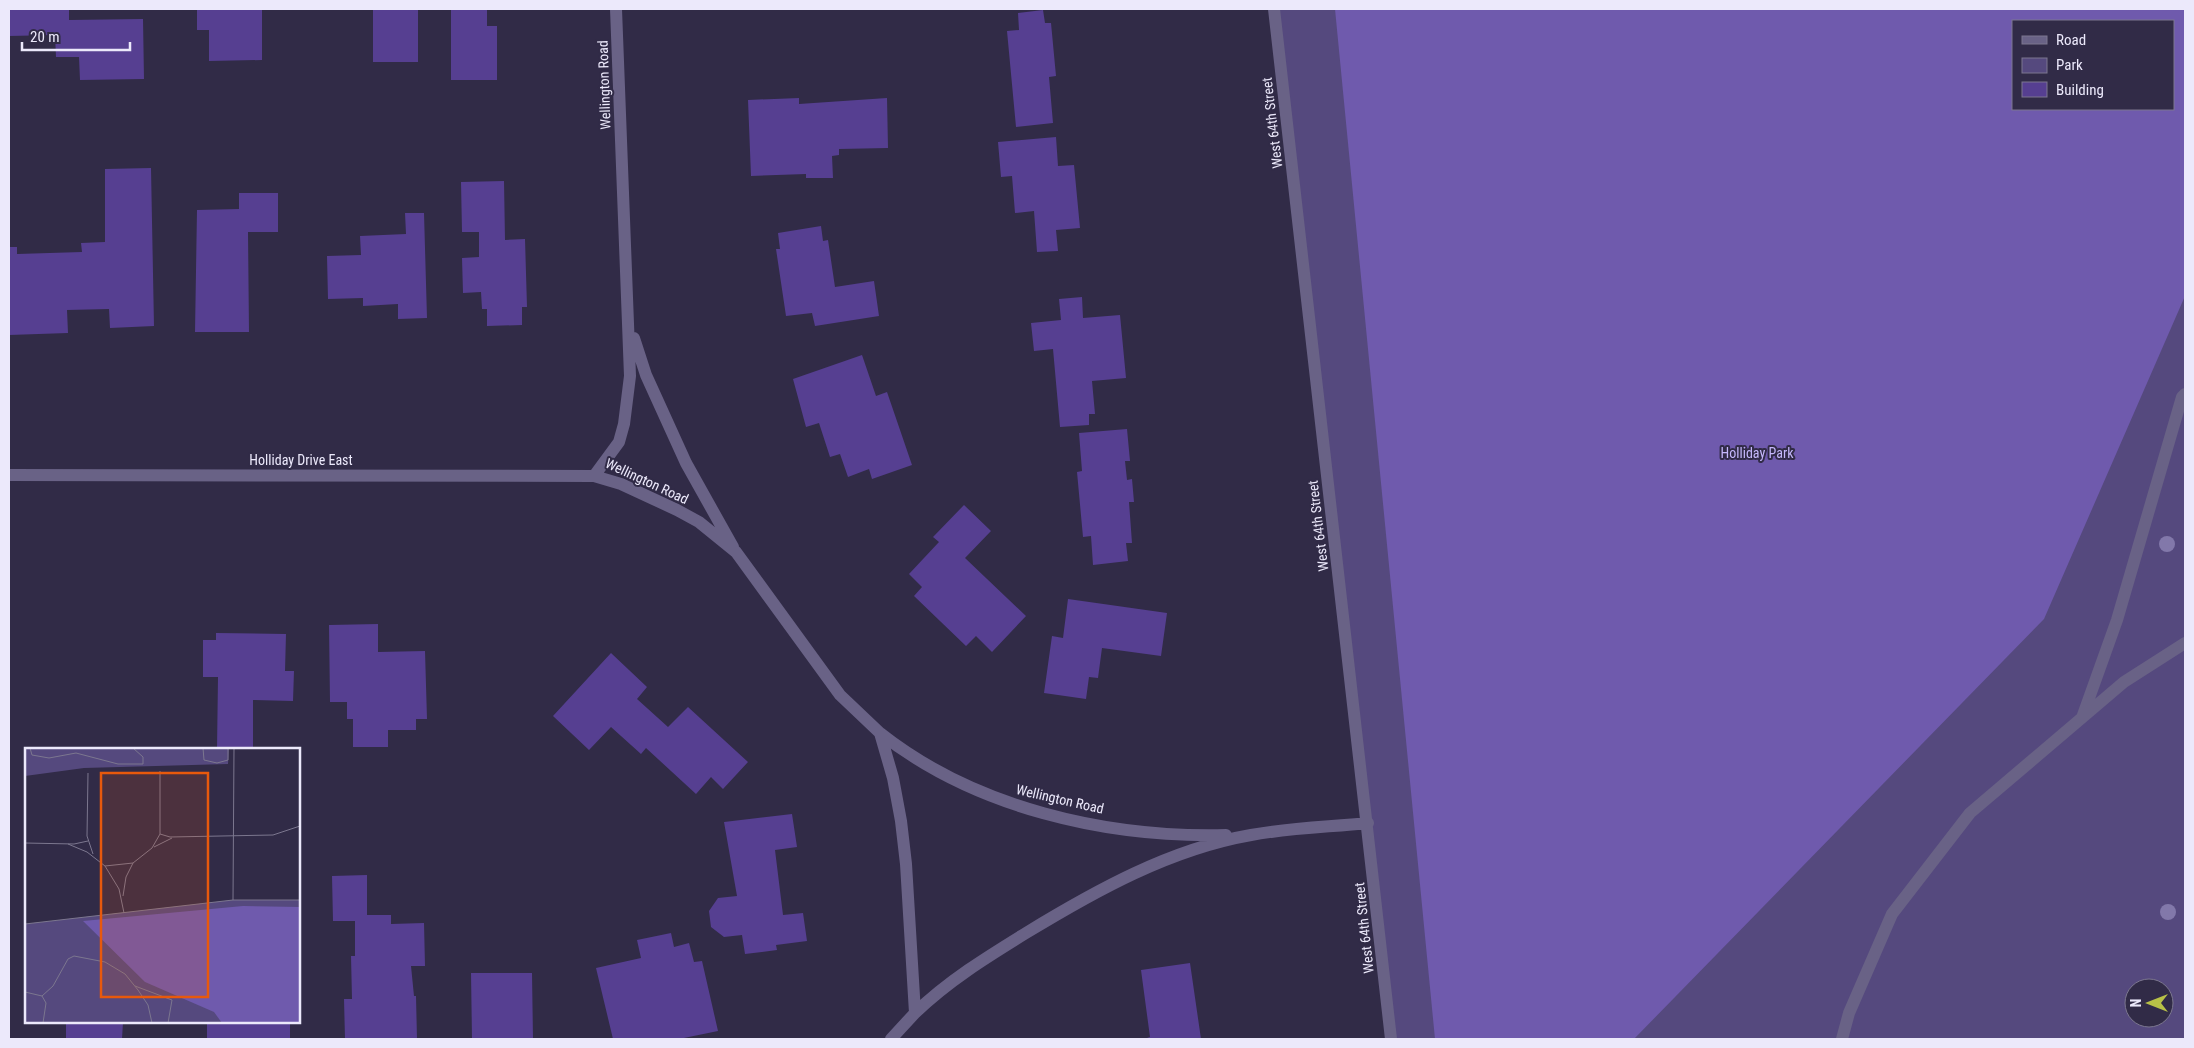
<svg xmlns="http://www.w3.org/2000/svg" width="2194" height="1048" viewBox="0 0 2194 1048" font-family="'Roboto Condensed',sans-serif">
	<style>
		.green { fill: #55497e; fill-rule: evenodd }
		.forest { fill: #6f5aad; fill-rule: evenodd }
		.building { fill: #563f91 }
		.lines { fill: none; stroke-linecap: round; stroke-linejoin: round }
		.service { stroke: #696286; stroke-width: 12 }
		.minor { stroke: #696286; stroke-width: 12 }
		.tree { fill: #8278aa }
		.labels { text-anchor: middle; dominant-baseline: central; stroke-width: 4; stroke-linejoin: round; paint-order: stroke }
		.street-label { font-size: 14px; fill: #ece9fb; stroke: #312b47 }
		.park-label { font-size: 14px; fill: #c5b7fb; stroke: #312b47 }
		.inset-road { fill: none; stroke: #7c778f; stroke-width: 1 }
		.view { fill: #e8590c; fill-opacity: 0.15; stroke: #e8590c; stroke-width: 2.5 }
		.inset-edge { fill: none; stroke: #ece9fb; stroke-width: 2.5 }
	</style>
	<rect width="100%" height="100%" fill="#312b47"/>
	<!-- green -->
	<path class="green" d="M1274,9H2185V1039H1391ZM2013,21H2173V109H2013ZM2134,988H2164V1018H2134Z"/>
	<!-- forest -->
	<path class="forest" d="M1335,9H2185V296L2044,619L1634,1039H1435ZM2013,21H2173V109H2013Z"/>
	<!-- building -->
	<path class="building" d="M9,9H69V20L143,19L144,79L80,80L79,57H56L55,35L9,36Z
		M197,9H262V60L209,61V30H197Z
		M373,9H418V62H373Z
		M451,9H487V26H497V80H451Z
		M1043,10L1045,23H1051L1056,76L1049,77L1053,123L1016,127L1007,31L1019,30L1018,13Z
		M799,98V104L887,98L888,148L839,149V155L832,156L833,178H806V174L751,176L748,100Z
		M1056,137L1058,166L1074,165L1080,228L1056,230L1058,251L1037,252L1034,211L1015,213L1012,176L1001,177L998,142Z
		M151,168L154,326L110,328L109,309L67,310L68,333L9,335V247H17V254L82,252L81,243L105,242V169Z
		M504,181L505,240L525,239L527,307H522V325L487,326V309H482L481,292L463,293L462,258L479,257V232H462L461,182Z
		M239,193H278V232H248L249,332H195L197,210L239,209Z
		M405,213H424L427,318L398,319V304L363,306V298L328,299L327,256L361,255L360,236L406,234Z
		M821,226L823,241L828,240L835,287L874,281L879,316L815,326L812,313L786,316L776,249H780L778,233Z
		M1082,297L1083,318L1120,315L1126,378L1092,381L1095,414H1089V425L1060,427L1053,349L1034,351L1031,323L1061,320L1059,299Z
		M862,355L876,396L887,392L912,465L872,479L869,469L848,477L840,454L830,457L819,423L806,427L793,379Z
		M1127,429L1130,461H1125L1127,480L1132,479L1134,502H1129L1132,543H1126L1128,561L1093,565L1091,536L1083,537L1077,472L1082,471L1079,433Z
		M964,505L991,531L965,558L1026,616L992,652L976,636L966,646L914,596L922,587L909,574L939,542L933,537Z
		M1068,599L1167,613L1161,656L1102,648L1098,678L1089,677L1086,699L1044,693L1052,636L1063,638Z
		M378,624V652L425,651L427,719H416V730H388V747H353V719H347V702H330L329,625Z
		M216,633L286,634L285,671H294L293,701L253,700V749H217L218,677H203V640H216Z
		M611,653L647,687L637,699L668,727L688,707L748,762L723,789L711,777L696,794L646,748L641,754L611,727L589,750L553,716Z
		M792,814L797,847L775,850L783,915L803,913L807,941L776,945L777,950L745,954L742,935L724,937L711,927L709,911L718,898L737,896L724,822Z
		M367,875V915H391V924L424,923L425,966H411L414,996H416L417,1039H345L344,999H352L351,956H355V921H333L332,876Z
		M671,933L674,947L689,943L694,962L702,961L718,1031L679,1039H613L596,968L641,958L637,940Z
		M1190,963L1201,1039H1144L1150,1037L1141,970Z
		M471,973H532L533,1039H472Z
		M66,1022H123L122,1039H66Z
		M207,1022H290V1039H207Z"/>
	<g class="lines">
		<!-- service -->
		<path class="service" d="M2083,715L2117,620L2182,397L2185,394
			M1842,1039L1849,1013L1892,914L1970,813L2124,682L2185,643"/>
		<!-- minor -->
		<path class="minor" d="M1274,9L1391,1039
			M634,338L646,375L686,463L733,547
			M9,475L594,476L621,484L677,510L699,522L736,552L840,695L880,733L893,778L901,821L906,864L915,1013L891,1039
			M594,476L619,442L624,424L630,376L616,9
			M880,733C975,808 1106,838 1226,835
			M915,1013C948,981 987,957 1026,933C1095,891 1170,849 1251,835C1289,828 1329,827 1368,823"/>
	</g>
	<!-- trees -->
	<g class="tree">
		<circle cx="2167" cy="544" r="8"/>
		<circle cx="2168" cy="912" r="8"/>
	</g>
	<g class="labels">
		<!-- street labels -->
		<g class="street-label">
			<text transform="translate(604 85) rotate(-92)">Wellington Road</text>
			<text transform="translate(1272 123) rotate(-97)">West 64th Street</text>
			<text x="301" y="460">Holliday Drive East</text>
			<text transform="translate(647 481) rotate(25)">Wellington Road</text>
			<text transform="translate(1318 526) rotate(-97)">West 64th Street</text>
			<text transform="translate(1060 799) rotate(13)">Wellington Road</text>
			<text transform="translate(1364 928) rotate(-96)">West 64th Street</text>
		</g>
		<!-- park labels -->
		<g class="park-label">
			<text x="1757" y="453">Holliday Park</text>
		</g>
	</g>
	<!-- overview -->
	<g transform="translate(25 748)">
		<rect width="275" height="275" fill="#312b47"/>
		<path d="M0,0H204L203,16L59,20L0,28ZM208,152H275V275H0V176Z" fill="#55497e"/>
		<path d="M218,158L275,159V275H197L189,264L120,234L58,173Z" fill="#6f5aad"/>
		<path class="inset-road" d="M5,0L7,7L24,10L51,5L93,16H118V9L108,0M178,0L179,12L192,15L203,12V0M63,25L62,88L68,106M135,86L145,89L248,87L275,78M0,95L49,96L63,93M43,96L62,104L80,118L108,115L127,100L135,86V23M129,99L147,90M80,118L94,141L99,165M98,148L101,129L108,115M208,152L209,0M0,176L208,152H275M110,238L147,252L143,275M0,244L17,248L21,255L18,275M17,248L28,238L43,211L49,208L80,214L100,226L113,242L123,257L127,275"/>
		<path class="view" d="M76,25H183V249H76Z"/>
		<rect width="275" height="275" class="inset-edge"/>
	</g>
	<!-- border -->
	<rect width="2194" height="1048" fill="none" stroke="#ece9fb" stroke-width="20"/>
	<!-- legend -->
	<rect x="2012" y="20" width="162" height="90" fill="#312b47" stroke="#7c778f"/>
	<rect x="2022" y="36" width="25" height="8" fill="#696286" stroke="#7c778f"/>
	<text x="2056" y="45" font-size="15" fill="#ece9fb">Road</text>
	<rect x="2022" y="58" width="25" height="15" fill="#55497e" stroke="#7c778f"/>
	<text x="2056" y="70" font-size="15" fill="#ece9fb">Park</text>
	<rect x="2022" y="82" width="25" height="15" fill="#563f91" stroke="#7c778f"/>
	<text x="2056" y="95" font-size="15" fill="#ece9fb">Building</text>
	<!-- north arrow -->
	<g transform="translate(2149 1003) rotate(270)"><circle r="24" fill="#312b47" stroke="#7c778f"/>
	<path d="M0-4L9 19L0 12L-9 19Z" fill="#b8c147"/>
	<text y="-8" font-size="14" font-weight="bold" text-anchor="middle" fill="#ece9fb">N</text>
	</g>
	<!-- scale -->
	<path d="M22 42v8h108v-8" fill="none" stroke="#ece9fb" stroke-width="2.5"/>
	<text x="30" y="42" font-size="15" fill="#ece9fb" stroke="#312b47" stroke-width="4" paint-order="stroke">20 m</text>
</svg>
